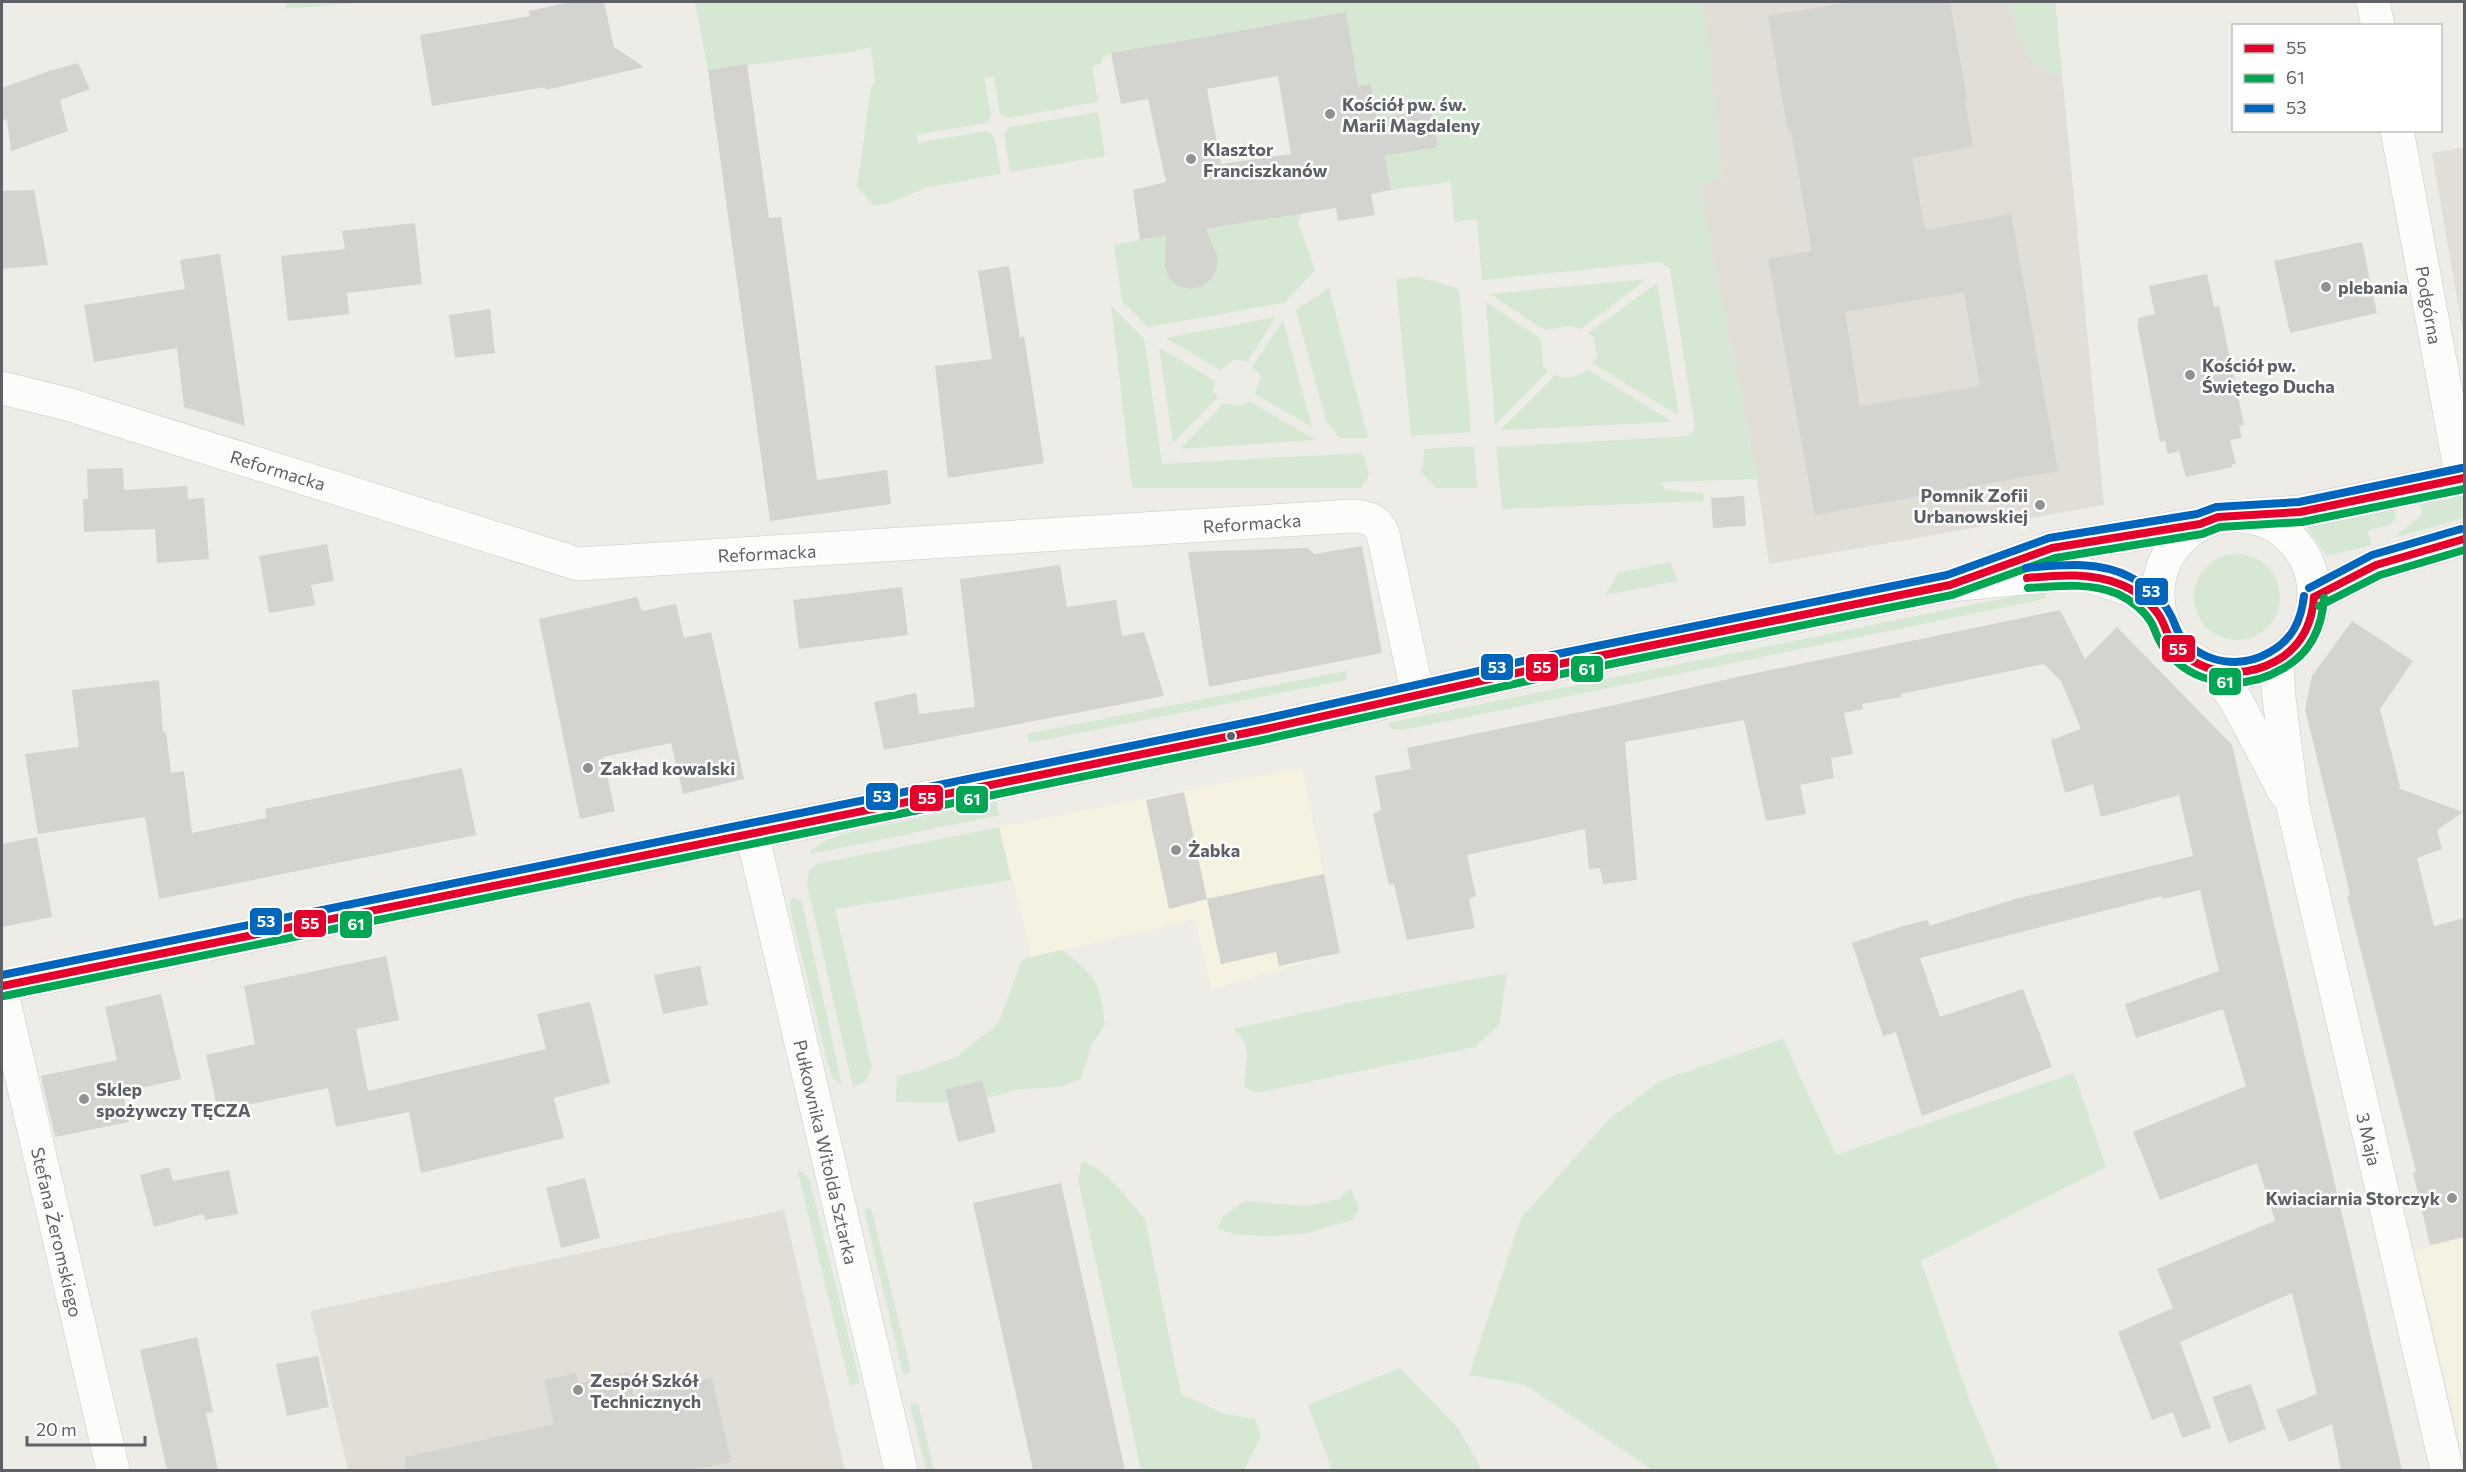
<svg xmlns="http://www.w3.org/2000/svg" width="2466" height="1472" viewBox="0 0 2466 1472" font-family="Commissioner,sans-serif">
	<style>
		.commercial { fill: #f5f2e1 }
		.education { fill: #e0ded7 }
		.green { fill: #d6e8d4 }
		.building { fill: #d3d3d0; fill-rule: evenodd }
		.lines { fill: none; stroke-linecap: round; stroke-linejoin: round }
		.minor-casing { stroke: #c9c9c9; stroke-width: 34 }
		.tertiary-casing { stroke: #c9c9c9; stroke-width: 34 }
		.minor { stroke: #fcfcfb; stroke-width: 33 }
		.tertiary { stroke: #fcfcfb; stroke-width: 33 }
		.bus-1-casing { stroke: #fff; stroke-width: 12 }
		.bus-2-casing { stroke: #fff; stroke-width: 12 }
		.bus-3-casing { stroke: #fff; stroke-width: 12 }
		.bus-1 { stroke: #e4002b; stroke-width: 8 }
		.bus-2 { stroke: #00a651; stroke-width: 8 }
		.bus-3 { stroke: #0065bd; stroke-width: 8 }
		.poi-dot { fill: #8f9192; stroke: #fff; stroke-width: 2 }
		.bus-dot { fill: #5d6065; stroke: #fff; stroke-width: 2 }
		.labels { text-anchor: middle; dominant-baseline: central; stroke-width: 5; stroke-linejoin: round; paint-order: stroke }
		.poi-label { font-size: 18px; font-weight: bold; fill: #5d6065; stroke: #fff; text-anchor: start }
		.street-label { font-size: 18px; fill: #5d6065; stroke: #fff }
		.line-badge { stroke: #fff; stroke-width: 2 }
		.badge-label { font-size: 16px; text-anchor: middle; font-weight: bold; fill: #fff }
	</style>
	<rect width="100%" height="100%" fill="#edece7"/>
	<!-- commercial -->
	<path class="commercial" d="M1302,768L1340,953L1212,989L1195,919L1032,957L999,827Z
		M2464,1237V1459L2415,1251Z"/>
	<!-- education -->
	<path class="education" d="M1661,2H2055L2104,505L1769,564L1757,479Z
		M2464,147V339L2432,153Z
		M784,1210L845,1470H348L310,1311Z"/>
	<!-- green -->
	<path class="green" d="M286,2H367L286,9Z
		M695,2H1703L1722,177L1698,186L1757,479L1661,482L1665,490L1703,493L1704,501L1502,509L1496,447L1687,436L1695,428L1670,269L1660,262L1482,280L1477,219L1454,222L1451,182L1391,190L1385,156L1438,147L1431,110L1377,119L1371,84L1358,86L1345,12L1111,53L1101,59V64L1092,66L1098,102L1007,118L1000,114L994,76L984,78L991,116L987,123L916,135L918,143L986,131L994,135L1001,174L925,188L888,204L873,205L857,187L871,87L875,82L871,47L850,52L708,70Z
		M2008,2H2055L2062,79L2028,59Z
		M1098,112L1105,156L1010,172L1004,134L1009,127Z
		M1302,213L1298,222L1315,270L1284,303L1148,327L1122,301L1114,245L1177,233C1168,250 1162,259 1169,278C1175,281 1184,288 1190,289C1197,289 1203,286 1208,282C1230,266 1211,244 1197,231Z
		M1415,276L1459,289L1471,432L1411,436L1396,280Z
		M1647,279L1581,329L1570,326L1544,330L1490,294Z
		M1657,283L1679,416L1592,363L1597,357L1594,338L1588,333Z
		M1329,288L1368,438H1340L1326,421L1296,310Z
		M1486,302L1541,339L1543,366L1548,371L1495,425Z
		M1111,305L1144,338L1162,464L1363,453L1369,475L1361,488H1132Z
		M1276,317L1247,362L1236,359L1220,370L1166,338Z
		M1283,320L1312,427L1255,394L1261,376L1252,367Z
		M1159,347L1215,381L1213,391L1218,397L1173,443Z
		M1587,369L1673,422L1500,430L1555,375C1566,380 1579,377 1587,369Z
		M1249,401L1316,440L1180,449L1224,403L1239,406Z
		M1474,446L1477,488H1436L1419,470L1423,466L1424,449Z
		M2464,489V518L2393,538L2422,515L2419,499Z
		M2394,507L2396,518L2391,524L2368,531L2371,545L2327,556L2305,525Z
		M2194 597a43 43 0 1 1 86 0a43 43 0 1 1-86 0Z
		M1670,562L1678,581L1605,595L1618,573Z
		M2045,590L2046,598L2031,602L1403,730L1391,729L1388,723Z
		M1346,671L1347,680L1029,743L1027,734Z
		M996,802L1000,815L811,854L810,851L823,842L842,834Z
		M999,827L1011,880L835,909L872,1068L864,1083L853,1087L807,884L809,871L817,864Z
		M790,897L801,901L803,906L842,1086L833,1079L829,1068L791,913Z
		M1062,950C1096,976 1100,982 1105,1025L1092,1044L1081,1079L1062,1086L1016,1090L987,1098L982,1081L946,1090L949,1103L896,1102L897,1076L918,1071L956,1057L993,1028L1000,1019L1022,959Z
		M1507,973L1499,1025L1475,1047L1256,1093L1244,1087C1244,1062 1256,1048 1233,1029L1349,1003Z
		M1783,1039L1836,1155L2074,1073L2106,1167L1921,1261L1968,1396L1999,1470H1653L1525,1385L1469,1375L1521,1218L1610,1118L1662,1080Z
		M1082,1161L1098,1169L1115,1184L1145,1219L1181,1394L1225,1414L1255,1419L1261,1436L1244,1470H1141L1078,1180Z
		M797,1169L809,1178L860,1383L850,1386Z
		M1350,1188L1359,1208L1352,1220L1309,1233L1274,1236L1237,1235L1217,1229L1223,1216L1245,1201L1304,1206L1339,1199Z
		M871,1208L911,1372L903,1374L864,1210Z
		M1400,1368L1459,1429L1482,1470H1332L1308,1405Z
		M918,1403L934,1470H926L910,1405Z"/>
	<!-- building -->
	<path class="building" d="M570,2H604L614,47L644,67L546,90L545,87L432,106L420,35L530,16L529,11Z
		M1849,2H1950L1967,100L1965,101L1973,147L1912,158L1925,230L2011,214L2058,471L1815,515L1768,259L1812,251L1791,131L1788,132L1768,16ZM1964,292L1980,386L1860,406L1845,312Z
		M1346,12L1358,86L1371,84L1377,119L1431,109L1438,147L1385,156L1391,190L1371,194L1375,215L1338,221L1336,208L1206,229L1218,258L1217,270L1211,280L1201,287L1190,289L1178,286L1169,278L1165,267L1166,235L1140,240L1133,190L1166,182L1148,99L1121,104L1111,53ZM1278,76L1291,154L1221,164L1207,89Z
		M78,63L90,89L60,100L68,131L11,151L7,119L2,121V88L49,71Z
		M747,64L769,218L781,217L817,480L887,470L891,504L770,521L708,70Z
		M34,190L48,265L2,269V191Z
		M415,223L422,284L347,293L349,314L288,321L281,256L345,249L342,231Z
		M2362,242L2377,313L2290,333L2274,261Z
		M220,254L229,315L245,426L184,407L177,348L94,362L84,305L185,289L180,260Z
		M1009,266L1020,338L1024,336L1044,463L948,478L935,366L992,359L978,271Z
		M2207,274L2214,307L2219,306L2244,425L2239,426L2242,438L2230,440L2236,464H2232L2233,467L2186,477L2179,451L2168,454L2165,441L2160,442L2137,323H2139L2138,318L2155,314L2149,286Z
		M490,309L495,353L455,358L449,315Z
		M123,468L124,490L187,486L188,499L204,498L209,559L157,563L155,529L84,532L83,499H88L87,469Z
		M1744,496L1746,526L1713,528L1711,498Z
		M327,544L334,581L311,585L315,605L269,613L259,556Z
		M1362,546L1382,653L1209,687L1188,552L1307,548L1315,554Z
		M1060,565L1067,607L1116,600L1122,636L1144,632L1164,696L884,750L874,702L916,693L919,714L975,707L960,579Z
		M902,587L908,635L799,649L793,600Z
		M637,597L642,611L676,604L684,638L711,632L744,779L683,794L671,743L603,757L615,811L580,819L539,619Z
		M2060,610L2085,659L2117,627L2232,745L2402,1470H2341L2332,1424L2289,1442L2276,1410L2317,1394L2292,1293L2180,1342L2211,1428L2182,1438L2173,1412L2152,1420L2118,1332L2173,1308L2157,1269L2275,1221L2257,1163L2160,1200L2133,1132L2246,1086L2223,1009L2136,1038L2125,1004L2219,971L2200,890L2163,899L2162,896L1920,958L1940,1017L2023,989L2052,1067L1922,1116L1896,1032L1883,1036L1852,943L1903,926L1928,920L1929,926L2015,899L2193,856L2179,795L2101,817L2093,784L2065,793L2051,740L2081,729L2061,681L2044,664L1901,694L1902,697L1862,704L1863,709L1844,713L1853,754L1831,758L1834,778L1800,785L1806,814L1766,821L1744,720L1625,742L1637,880L1603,884L1600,868L1589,869L1585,829L1467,855L1476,896L1469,899L1475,928L1407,940L1394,884L1389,885L1373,814L1381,810L1375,776L1411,769L1407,748L1624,703L1737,677Z
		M2352,621L2413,661L2380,709L2400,786L2398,788L2463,812L2437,830L2442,849L2417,858L2434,926L2464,918V1237L2430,1245L2413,1173L2416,1172L2347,896L2350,895L2341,856L2305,709L2312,676Z
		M159,680L163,733L166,732L171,773L184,771L192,833L266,818L265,809L462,768L476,835L159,899L145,817L38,834L25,754L79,747L72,690Z
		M1184,792L1207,899L1169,909L1146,800Z
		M37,837L52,917L2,927V844Z
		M1324,874L1340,953L1279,966L1276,952L1221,964L1207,899Z
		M386,956L399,1020L356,1029L368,1091L546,1049L537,1014L590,1002L610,1083L554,1098L564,1138L421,1173L409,1112L336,1127L328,1088L218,1111L206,1055L255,1044L244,986Z
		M700,966L708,1005L663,1014L654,975Z
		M161,994L181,1079L123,1092L129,1122L55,1137L41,1076L117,1060L105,1007Z
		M982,1080L996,1132L958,1142L945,1090Z
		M169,1167L173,1181L229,1170L238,1214L205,1220L203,1214L154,1227L140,1175Z
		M585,1178L600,1238L561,1248L546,1188Z
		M1061,1183L1125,1470H1033L973,1203Z
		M197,1337L213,1412L206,1413L218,1470H167L140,1350Z
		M318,1356L329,1407L287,1416L276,1364Z
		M628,1372L634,1396L712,1378L731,1462L692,1470H406L405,1457L554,1424L544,1380L576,1373L578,1384Z
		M2251,1384L2266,1429L2229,1443L2212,1397Z"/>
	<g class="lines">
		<!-- minor casing -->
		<g class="minor-casing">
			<path id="minor" d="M2373,2L2378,26
				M2397,130L2462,479
				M2,388L67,404L578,564L1352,516C1368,517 1377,519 1383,534L1418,696
				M752,833L901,1470
				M2,993L113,1470"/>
		</g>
		<!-- tertiary casing -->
		<g class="tertiary-casing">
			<path id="tertiary" d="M2251,515L2300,512L2464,478
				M2158 594a78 78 0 1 1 156 0a78 78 0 1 1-156 0Z
				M1996,568L2052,548L2197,524
				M2314,597L2376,565L2464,539
				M2277,662L2279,698L2293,807L2447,1470
				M2216,672L2237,702L2285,793
				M2,986L1261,730L1530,670L1950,585L2058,575H2086L2134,591L2159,614"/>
		</g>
		<!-- minor -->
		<use href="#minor" class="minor"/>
		<!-- tertiary -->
		<use href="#tertiary" class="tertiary"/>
		<!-- bus-1 casing -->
		<g class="bus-1-casing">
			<path id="bus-1" d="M2027,578C2058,575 2093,572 2122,585C2137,591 2152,604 2160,617C2165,625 2167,635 2172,642C2197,675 2242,680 2276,661C2301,647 2312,625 2314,597
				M2314,597L2376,565L2464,539
				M2,986L1261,730L1530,670L1950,585L2052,548L2200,524L2218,517L2300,512L2464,478"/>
		</g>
		<!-- bus-2 casing -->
		<g class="bus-2-casing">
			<path id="bus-2" d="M2028,588C2057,586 2090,582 2118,594C2131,600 2145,611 2152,624C2156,632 2158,641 2164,648C2192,686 2243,692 2282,669C2310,654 2322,628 2324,598
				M2319,606L2380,575L2464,550
				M4,996L1263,740L1532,680L1952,595L2055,558L2202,534L2220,527L2302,522L2464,489"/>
		</g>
		<!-- bus-3 casing -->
		<g class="bus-3-casing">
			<path id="bus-3" d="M2026,568C2060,565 2099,560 2130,577C2146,585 2162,598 2170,614C2175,622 2176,631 2182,638C2205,664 2241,669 2270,652C2292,640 2301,621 2304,596
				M2309,588L2372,555L2461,529
				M2,975L1259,720L1528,660L1947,575L2049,538L2197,514L2216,507L2299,502L2462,468"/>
		</g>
		<!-- bus-1 -->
		<use href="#bus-1" class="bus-1"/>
		<!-- bus-2 -->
		<use href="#bus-2" class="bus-2"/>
		<!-- bus-3 -->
		<use href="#bus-3" class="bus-3"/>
	</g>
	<!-- markers -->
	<g class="poi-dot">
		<circle cx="1330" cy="114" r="6"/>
		<circle cx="1191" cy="159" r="6"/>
		<circle cx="2326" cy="287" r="6"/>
		<circle cx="2190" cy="375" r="6"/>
		<circle cx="2040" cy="505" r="6"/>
		<circle cx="588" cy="768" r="6"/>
		<circle cx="1176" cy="850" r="6"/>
		<circle cx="84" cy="1099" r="6"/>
		<circle cx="2452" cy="1198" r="6"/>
		<circle cx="578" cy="1390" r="6"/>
	</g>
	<circle class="bus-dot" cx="1231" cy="736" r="5"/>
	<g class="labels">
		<!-- poi labels -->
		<g class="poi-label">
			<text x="1342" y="104">Kościół pw. św.<tspan x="1342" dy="21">Marii Magdaleny</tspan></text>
			<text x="1203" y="149">Klasztor<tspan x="1203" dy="21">Franciszkanów</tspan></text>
			<text x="2338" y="287">plebania</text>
			<text x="2202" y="365">Kościół pw.<tspan x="2202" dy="21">Świętego Ducha</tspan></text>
			<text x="2028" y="495" text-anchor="end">Pomnik Zofii<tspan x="2028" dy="21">Urbanowskiej</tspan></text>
			<text x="600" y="768">Zakład kowalski</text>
			<text x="1188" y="850">Żabka</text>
			<text x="96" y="1089">Sklep<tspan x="96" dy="21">spożywczy TĘCZA</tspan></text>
			<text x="2440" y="1198" text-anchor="end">Kwiaciarnia Storczyk</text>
			<text x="590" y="1380">Zespół Szkół<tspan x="590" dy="21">Technicznych</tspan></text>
		</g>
		<!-- street labels -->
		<g class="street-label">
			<text transform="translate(2429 305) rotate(80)">Podgórna</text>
			<text transform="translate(278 470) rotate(17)">Reformacka</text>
			<text transform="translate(1252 523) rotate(-4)">Reformacka</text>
			<text transform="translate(767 553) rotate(-3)">Reformacka</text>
			<text transform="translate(2369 1139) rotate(77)">3 Maja</text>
			<text transform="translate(826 1152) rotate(77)">Pułkownika Witolda Sztarka</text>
			<text transform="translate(57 1232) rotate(77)">Stefana Żeromskiego</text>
		</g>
	</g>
	<g class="line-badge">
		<rect x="2134" y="577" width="35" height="29" rx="6" fill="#0065bd"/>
		<rect x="2161" y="634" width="35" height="29" rx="6" fill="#e4002b"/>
		<rect x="1480" y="653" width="34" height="28" rx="6" fill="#0065bd"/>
		<rect x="1525" y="653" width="34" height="29" rx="6" fill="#e4002b"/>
		<rect x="1570" y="655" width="34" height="28" rx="6" fill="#00a651"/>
		<rect x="2208" y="667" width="34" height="29" rx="6" fill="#00a651"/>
		<rect x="865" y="782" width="34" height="29" rx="6" fill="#0065bd"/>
		<rect x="909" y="784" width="35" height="28" rx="6" fill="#e4002b"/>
		<rect x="955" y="785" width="34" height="29" rx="6" fill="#00a651"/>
		<rect x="249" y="907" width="34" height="29" rx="6" fill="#0065bd"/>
		<rect x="293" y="909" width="34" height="29" rx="6" fill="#e4002b"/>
		<rect x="339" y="910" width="34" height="29" rx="6" fill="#00a651"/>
	</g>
	<g class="badge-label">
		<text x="2151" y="597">53</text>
		<text x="2178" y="655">55</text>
		<text x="1497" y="673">53</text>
		<text x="1542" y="673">55</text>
		<text x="1587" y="675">61</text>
		<text x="2225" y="688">61</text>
		<text x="882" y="802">53</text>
		<text x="927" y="804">55</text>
		<text x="972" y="805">61</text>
		<text x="266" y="927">53</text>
		<text x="310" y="929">55</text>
		<text x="356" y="930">61</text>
	</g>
	<!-- border -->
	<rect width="2466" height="1472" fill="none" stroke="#5d6065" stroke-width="6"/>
	<!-- legend -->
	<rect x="2232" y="24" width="210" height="108" fill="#ffffff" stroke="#bebfc1" stroke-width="1.5"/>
	<rect x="2244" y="44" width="30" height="9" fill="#e4002b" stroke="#bebfc1" stroke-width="1.5"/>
	<text x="2286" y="54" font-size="18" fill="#5d6065">55</text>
	<rect x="2244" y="74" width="30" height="9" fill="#00a651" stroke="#bebfc1" stroke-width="1.5"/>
	<text x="2286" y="84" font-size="18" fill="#5d6065">61</text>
	<rect x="2244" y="104" width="30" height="9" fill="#0065bd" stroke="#bebfc1" stroke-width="1.5"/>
	<text x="2286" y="114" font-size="18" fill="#5d6065">53</text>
	<!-- scale -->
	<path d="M27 1436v9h118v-9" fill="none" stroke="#5d6065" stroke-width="3"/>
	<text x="36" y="1436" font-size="18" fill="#5d6065" stroke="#ffffff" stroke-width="4.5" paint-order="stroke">20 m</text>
</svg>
